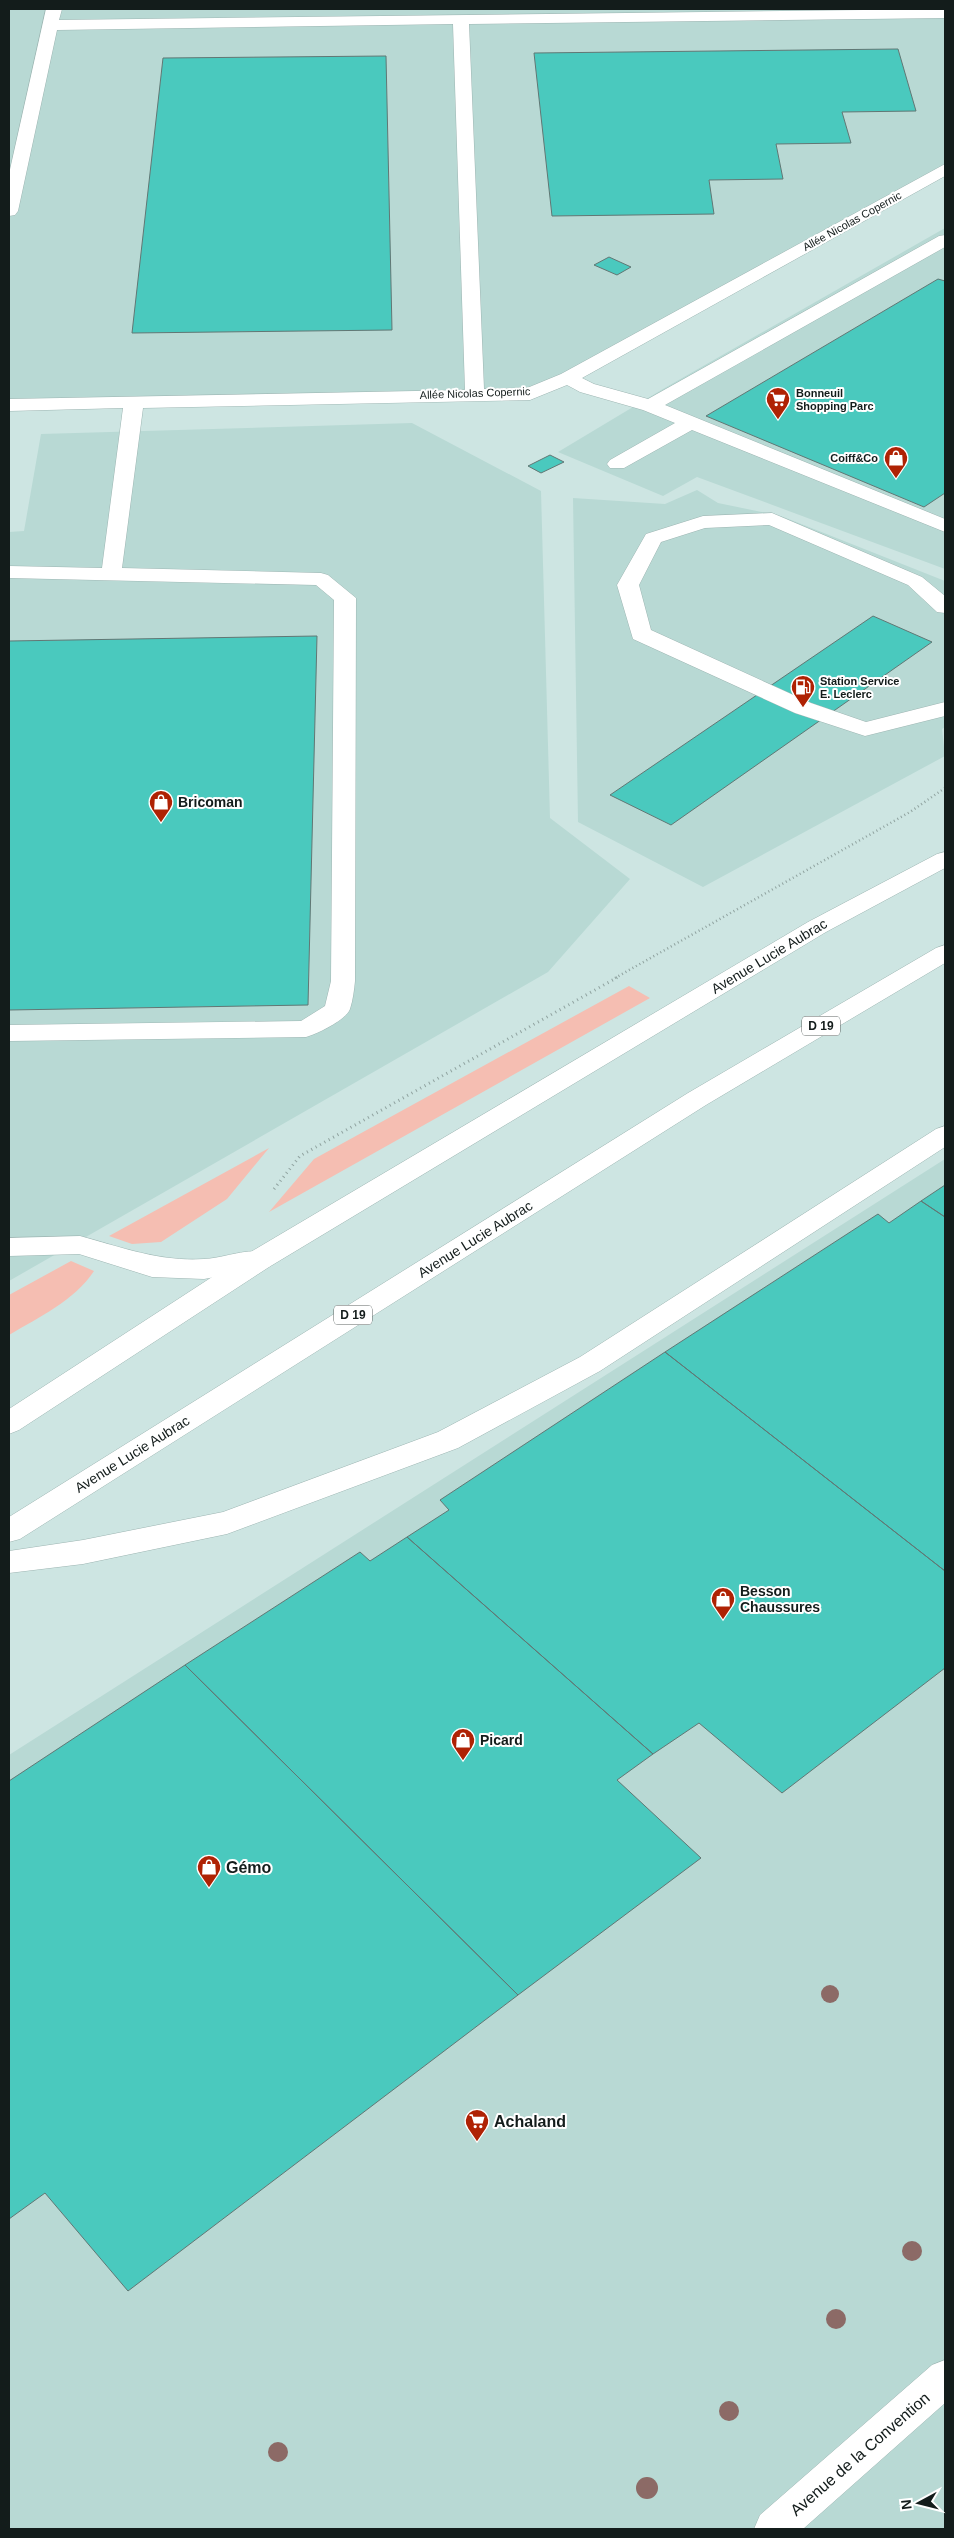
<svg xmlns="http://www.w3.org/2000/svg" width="954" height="2538" viewBox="0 0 954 2538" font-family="Arial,sans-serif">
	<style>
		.built { fill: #b8d9d4 }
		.green { fill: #f5beb2 }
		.building { fill: #4ac9be; stroke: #617774 }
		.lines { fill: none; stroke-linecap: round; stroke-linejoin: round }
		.minor-casing { stroke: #9db5b2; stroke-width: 1 }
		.major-casing { stroke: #9db5b2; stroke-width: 1 }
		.path-far1 { stroke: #90a3a0; stroke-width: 2.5; stroke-dasharray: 1 3; stroke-linecap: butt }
		.path { stroke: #90a3a0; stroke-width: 3; stroke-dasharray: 1 4; stroke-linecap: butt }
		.minor { fill: #fff; fill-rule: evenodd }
		.major { fill: #fff; fill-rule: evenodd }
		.tree { fill: #8c6a66 }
		.labels { text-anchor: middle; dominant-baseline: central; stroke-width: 4; stroke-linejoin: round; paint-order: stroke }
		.far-street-label { font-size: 11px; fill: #131c1b; stroke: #fff }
		.far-poi-label { font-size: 11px; font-weight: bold; fill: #131c1b; stroke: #fff; text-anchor: start }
		.shield { fill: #fff; stroke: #5a605f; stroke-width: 1 }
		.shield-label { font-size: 12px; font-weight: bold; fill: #131c1b }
		.poi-label { font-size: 14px; font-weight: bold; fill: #131c1b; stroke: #fff; text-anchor: start }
		.street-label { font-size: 14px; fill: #131c1b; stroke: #fff }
		.near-poi-label { font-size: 16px; font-weight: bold; fill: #131c1b; stroke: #fff; text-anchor: start }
		.near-street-label { font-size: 16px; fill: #131c1b; stroke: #fff }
	</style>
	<rect width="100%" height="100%" fill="#cde5e2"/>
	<!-- built -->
	<path class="built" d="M9,9H945V173L536,396L9,409Z
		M945,228V569L697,477L663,496L558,452L663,389Z
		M412,423L541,491L550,818L630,879L548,972L9,1281V532L24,531L41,434Z
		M697,490L718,503L781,516L945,581V727L942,729L945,756L703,887L578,822L573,498L665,504Z
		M945,1159V2529H9V1755Z"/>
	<!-- green -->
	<path class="green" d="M629,986L650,998L269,1212L314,1159Z
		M269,1148L227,1199L161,1242L132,1244L109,1236Z
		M71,1261L94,1271C74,1301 39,1317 9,1335V1295Z"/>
	<!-- building -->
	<path class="building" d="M898,49L916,111L842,112L851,143L776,144L783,179L709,180L714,214L552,216L534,53Z
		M386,56L392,330L132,333L163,58Z
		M609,257L631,267L617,275L594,265Z
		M938,279L945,281V493L924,507L706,416Z
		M550,455L564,462L541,473L528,466Z
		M873,616L932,642L671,825L610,795Z
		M317,636L308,1005L9,1010V641Z
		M945,1185V1217L921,1201Z
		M921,1201L945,1217V1571L665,1352L878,1214L889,1223Z
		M665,1352L945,1571V1668L782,1793L699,1723L653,1754L407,1537L449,1510L440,1500Z
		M407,1537L653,1754L617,1780L701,1858L518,1995L185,1665L360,1552L370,1561Z
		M185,1665L518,1995L128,2291L45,2193L9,2219V1781Z"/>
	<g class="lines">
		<!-- minor casing -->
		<g class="minor-casing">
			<path id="minor" d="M46,9H62L59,20L945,9V18L469,24L484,389L527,388L561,374L945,164V176L582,378L594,384L648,399L939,236L945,235V247L665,405L945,519V532L692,430L624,468H610L607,464L610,460L675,423L643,410L580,392L567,385L530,400L143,408L122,568L321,573L328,575L356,598L355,981C354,990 353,1000 350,1009C346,1020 317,1034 306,1037L9,1041V1025L301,1021L325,1006L331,981L334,600L316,585L9,578V566L102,568L123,408L9,411V399L465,390L453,24L57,30L18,211L15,215L9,216V174Z
				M772,513L922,577L945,596V613L937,612L908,585L769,525L705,528L661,542L639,585L651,630L811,703L866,722L945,702V716L865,736L795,713L633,639L617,585L646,534L703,516Z
				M945,1126V1147L600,1371L458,1448L227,1534L83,1564L9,1573V1551L83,1540L223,1512L438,1432L580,1357L936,1129Z
				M80,1236C121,1247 160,1262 204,1259C225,1258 248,1247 269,1253L273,1260L269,1267L204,1279L152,1277L79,1254L9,1256V1238Z
				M945,2360V2403L803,2529H754L760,2515L932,2365Z"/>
		</g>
		<!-- major casing -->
		<g class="major-casing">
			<path id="major" d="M945,852V868L826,932L269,1267L19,1430L9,1434V1409L249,1253L808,922L937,854Z
				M945,945V963L706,1105L20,1539L9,1542V1517L688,1093L936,948Z"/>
		</g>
		<!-- path-far1 -->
		<path class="path-far1" d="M615,978L910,812L945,788"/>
		<!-- path -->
		<path class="path" d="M274,1189L300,1156L618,977"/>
		<!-- minor -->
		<use href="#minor" class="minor"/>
		<!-- major -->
		<use href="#major" class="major"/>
	</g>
	<!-- trees -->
	<g class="tree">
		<circle cx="830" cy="1994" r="9"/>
		<circle cx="912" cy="2251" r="10"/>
		<circle cx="836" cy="2319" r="10"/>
		<circle cx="729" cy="2411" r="10"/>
		<circle cx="278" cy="2452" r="10"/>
		<circle cx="647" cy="2488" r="11"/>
	</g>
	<!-- icons -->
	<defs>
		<g id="supermarket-pin" transform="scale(1.25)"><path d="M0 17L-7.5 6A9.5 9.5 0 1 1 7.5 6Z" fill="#af2204" stroke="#fff"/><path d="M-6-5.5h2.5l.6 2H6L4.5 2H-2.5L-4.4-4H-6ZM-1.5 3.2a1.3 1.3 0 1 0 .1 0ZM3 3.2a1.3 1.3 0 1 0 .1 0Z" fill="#fff"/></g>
		<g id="shop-pin" transform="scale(1.25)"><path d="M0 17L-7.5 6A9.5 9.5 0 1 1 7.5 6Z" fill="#af2204" stroke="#fff"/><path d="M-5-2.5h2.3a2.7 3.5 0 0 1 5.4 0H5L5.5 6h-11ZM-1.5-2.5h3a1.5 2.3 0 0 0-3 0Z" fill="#fff"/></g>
		<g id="fuel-pin" transform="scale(1.25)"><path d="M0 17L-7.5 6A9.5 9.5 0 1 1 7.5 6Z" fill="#af2204" stroke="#fff"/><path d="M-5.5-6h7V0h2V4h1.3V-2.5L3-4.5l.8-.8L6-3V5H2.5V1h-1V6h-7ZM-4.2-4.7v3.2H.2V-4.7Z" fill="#fff"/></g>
	</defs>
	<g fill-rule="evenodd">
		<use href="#supermarket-pin" x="778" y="399"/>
		<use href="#shop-pin" x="896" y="458"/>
		<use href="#fuel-pin" x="803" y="687"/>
		<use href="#shop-pin" x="161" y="802"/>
		<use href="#shop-pin" x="723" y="1599"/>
		<use href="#shop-pin" x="463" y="1740"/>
		<use href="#shop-pin" x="209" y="1867"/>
		<use href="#supermarket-pin" x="477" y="2121"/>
	</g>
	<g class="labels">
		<!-- far-street labels -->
		<g class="far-street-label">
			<text transform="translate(852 221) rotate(-29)">Allée Nicolas Copernic</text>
			<text transform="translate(475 393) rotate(-2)">Allée Nicolas Copernic</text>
		</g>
		<!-- far-poi labels -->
		<g class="far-poi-label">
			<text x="796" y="393">Bonneuil<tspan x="796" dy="13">Shopping Parc</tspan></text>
			<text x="878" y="458" text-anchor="end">Coiff&amp;Co</text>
			<text x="820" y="681">Station Service<tspan x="820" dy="13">E. Leclerc</tspan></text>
		</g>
		<!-- shield labels -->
		<g class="shield">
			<rect x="802" y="1016.5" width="38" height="19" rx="4"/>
			<rect x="334" y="1305.5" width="38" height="19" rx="4"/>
		</g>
		<g class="shield-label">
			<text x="821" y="1026">D 19</text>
			<text x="353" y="1315">D 19</text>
		</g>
		<!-- poi labels -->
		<g class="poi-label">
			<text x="178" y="802">Bricoman</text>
			<text x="740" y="1591">Besson<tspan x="740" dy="16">Chaussures</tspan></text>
			<text x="480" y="1740">Picard</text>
		</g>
		<!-- street labels -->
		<g class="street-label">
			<text transform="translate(769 956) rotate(-31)">Avenue Lucie Aubrac</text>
			<text transform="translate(475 1239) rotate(-32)">Avenue Lucie Aubrac</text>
			<text transform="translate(132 1454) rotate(-32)">Avenue Lucie Aubrac</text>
		</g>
		<!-- near-poi labels -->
		<g class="near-poi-label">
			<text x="226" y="1867">Gémo</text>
			<text x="494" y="2121">Achaland</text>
		</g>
		<!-- near-street labels -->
		<g class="near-street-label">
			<text transform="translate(860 2454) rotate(-41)">Avenue de la Convention</text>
		</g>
	</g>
	<!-- border -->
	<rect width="954" height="2538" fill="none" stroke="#131c1b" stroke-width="20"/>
	<!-- north arrow -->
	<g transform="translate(919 2503) rotate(263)" stroke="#ffffff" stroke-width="4" paint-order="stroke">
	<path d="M0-4L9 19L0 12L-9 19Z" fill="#131c1b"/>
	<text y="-8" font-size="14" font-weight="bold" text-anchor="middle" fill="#131c1b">N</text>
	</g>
</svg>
